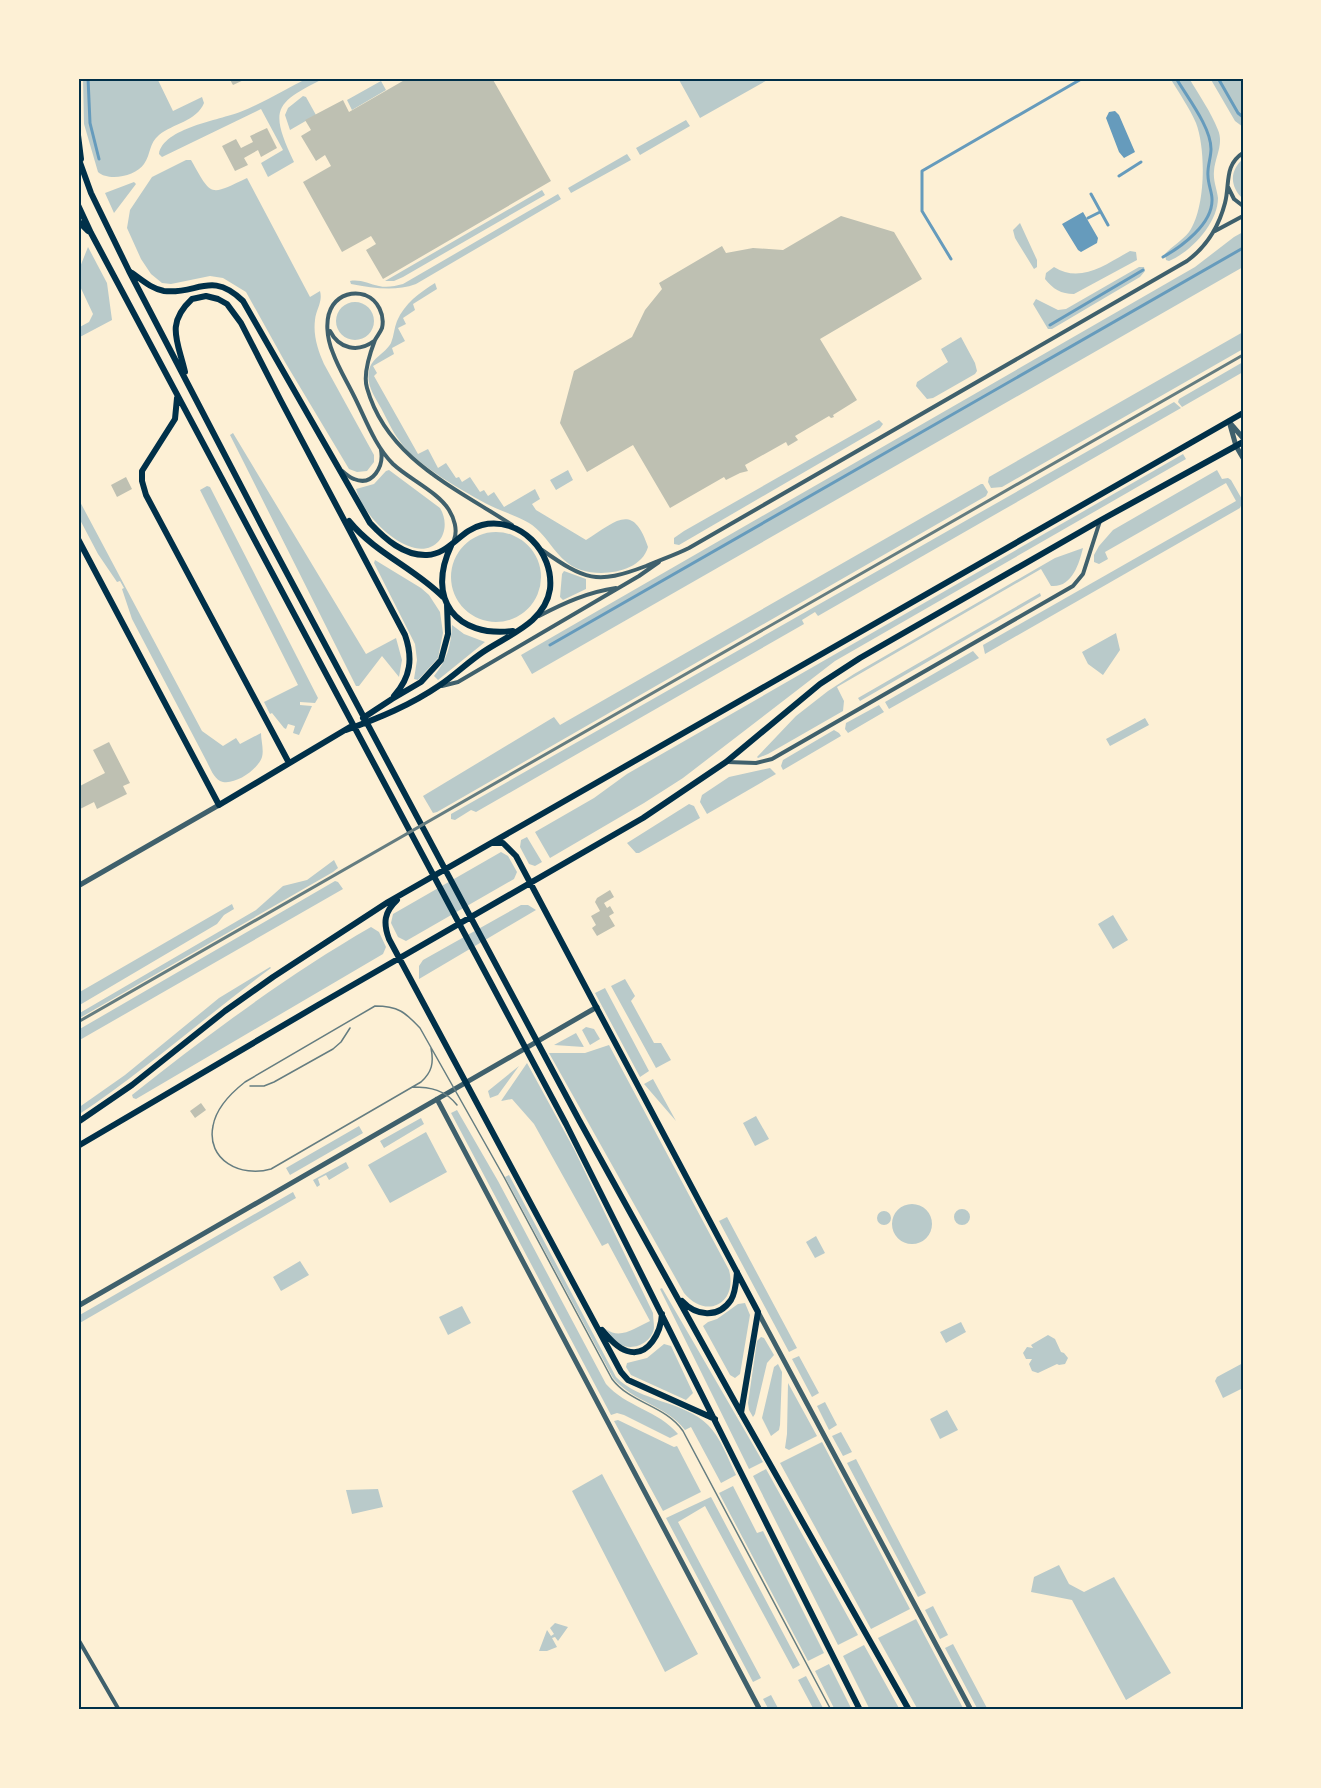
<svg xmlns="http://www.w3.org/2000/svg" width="1321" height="1788" viewBox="0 0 1321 1788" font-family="'Source Sans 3',sans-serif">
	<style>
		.green { fill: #b9caca }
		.water { fill: #669bbc }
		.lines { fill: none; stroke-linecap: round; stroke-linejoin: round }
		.stream { stroke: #669bbc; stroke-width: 3 }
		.building { fill: #bec0b2 }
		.minor { stroke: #3f606c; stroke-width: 4 }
		.tertiary { stroke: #3f606c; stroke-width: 5 }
		.secondary { stroke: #003049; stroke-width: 6 }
		.tram { stroke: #657d81; stroke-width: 1.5 }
		.rail { stroke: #657d81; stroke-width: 3 }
		.neatline { fill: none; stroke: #003049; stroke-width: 2 }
	</style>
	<rect width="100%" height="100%" fill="#fdf0d5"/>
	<!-- green -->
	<path class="green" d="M83,78H157L173,111L202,97L204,103C197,121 172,124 159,135C149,143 151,154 144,164C136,176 109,182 98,172L84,124Z
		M308,78H325C274,103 269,109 294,162L268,177L261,163L283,150L261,109L162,157L159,154C163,128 220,120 240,112C263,103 286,89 308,78Z
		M678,78H771L700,118Z
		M1170,78H1189C1199,95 1211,112 1218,130C1224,144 1215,157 1214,171C1213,181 1217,189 1218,198C1218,223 1191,252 1169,261L1166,260L1165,254C1172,246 1182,241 1189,232C1206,208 1206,149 1196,123C1189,107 1179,93 1170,78Z
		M1210,78H1243V127L1235,121Z
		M381,81L386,90L352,110L347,100Z
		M303,96L306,97L316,115L290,130L285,115L288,108Z
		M686,120L690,126L640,155L636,148Z
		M627,154L631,160L571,193L568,188Z
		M1243,159V199C1230,187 1229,171 1243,159Z
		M186,160H191C212,197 209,196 247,178L310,297L320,291C323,302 316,309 315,320C313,336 318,350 324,364L374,455V462L367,471L357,472L349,469L285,362L246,292L223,278L210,276L171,284L162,283L151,274L141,259L127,228L130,210L152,177Z
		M134,182L136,184L114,213L105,193Z
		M542,190L545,195L403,277L394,281H385Z
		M558,194L561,199L416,284C394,292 374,288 351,284L350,281C360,279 369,284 379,286C387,288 395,286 403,284Z
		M1020,223L1037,260V267L1034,269L1015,238L1013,230Z
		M1243,232V267L532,674L521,655L1195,267L1234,237Z
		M88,247L107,283L112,320L78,338V328L89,322L93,314L78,282V272Z
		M1130,251L1136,252L1137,260L1074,294C1061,294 1053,289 1045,279L1046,273L1054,267C1081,284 1106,264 1130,251Z
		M1139,267H1144L1145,271L1140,277L1052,329H1048L1033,304L1036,299L1058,310L1066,309Z
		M435,283L437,289L413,304L415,310L403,318L406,324L398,328L405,341L392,348L394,354L373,366L377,373L374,376L418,454L428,449L438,468L446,463L456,478L459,477L462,482L470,477L480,492L484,490L488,496L494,492L504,507L535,489L540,499L532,504L536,510L586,540C615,522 633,501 648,547C641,572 603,577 581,570C556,562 550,536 529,523C517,516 503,512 491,506C466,493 414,464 399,440C392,431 387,419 381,408C375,397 366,385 369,371C371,358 385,354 391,343C394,336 394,328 397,321C405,303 419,293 435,283Z
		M336 321a19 19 0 1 1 38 0a19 19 0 1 1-38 0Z
		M1243,332V349L1002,487L991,488L988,482L989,477Z
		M961,337L975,363L977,371L975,374L933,398L927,399L916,386L917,382L948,362L941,349Z
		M1243,362V372L1182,407L1178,402L1179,399Z
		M1174,402L1181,408L818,616L815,612L802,620L804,624L476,812L471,810L455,820L451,819V814Z
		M879,420L883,424L880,428L679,545L674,544V538L684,531Z
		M233,433L366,654L396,638L402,660L399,677L382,656L359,686H356L230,435Z
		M1183,454L1186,459L835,661L683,778L644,803L550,858L535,832L594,798L627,774Z
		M389,470L440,508C452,528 440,553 415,548C390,542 363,513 356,489L374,484L386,471Z
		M568,470L573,480L556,490L550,480Z
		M1217,470L1222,479L1228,478L1231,480L1243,501L1240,508L985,654L983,645L1236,501L1226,483L1105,552L1108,559L1099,564L1094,562V555L1099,546L1113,530Z
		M981,484H983L988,492L986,496L437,812L433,813L423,796L554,717L560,725Z
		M207,486L210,487L318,698L315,703L300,702V705L312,706L299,735L293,733L295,726L288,724L286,729L284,728L272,713L270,714L264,702L298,685L200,490Z
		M78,498L202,731L223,746L236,738L240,744L261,733C261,740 264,750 262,757C258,770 233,787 220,781C214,778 210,768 207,762L132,619L122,589L124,588L120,581L117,582L98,554L78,516Z
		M451 577a45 45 0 1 1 90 0a45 45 0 1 1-90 0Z
		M1083,548C1079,564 1072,588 1051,586L1041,569L837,687L844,701L843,711L768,754L758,758L757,757L796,716L828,691L854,674L1055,558Z
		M375,560L421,588L429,595L440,612L443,633L438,658L418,680L414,679L417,660L415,644L374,563Z
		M564,571L586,579V589L563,600L560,597L562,574Z
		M1040,593L1041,596L860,701L858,698Z
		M452,625L464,634L485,642L438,680L434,676C447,660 451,646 452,625Z
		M1116,633L1120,650L1103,675L1088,664L1082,652Z
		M973,651L979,658L889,709L885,702Z
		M879,705L884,712L848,733L845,729L846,723Z
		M1145,718L1149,725L1110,746L1106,739Z
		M834,730L839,733L841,736L783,770L781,766L783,760Z
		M770,768L776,774L707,814L700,802L702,795L729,777Z
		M689,804L694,806L700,818L639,853H636L627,843Z
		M527,837L542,862L535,866L529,864L520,847L521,840Z
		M501,852L508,856L517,872L514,879L406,941L398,937L391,923L393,914Z
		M334,860L338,868L333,872L78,1019V1014L256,910L283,886L307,880Z
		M335,881L338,882L343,889L78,1041V1030Z
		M232,904L234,909L224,915L217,924L78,1006V993Z
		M521,905H528L536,910L419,979V966L423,960Z
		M1113,915L1128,940L1113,949L1098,924Z
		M371,927L379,932L386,947L383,954L136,1099L133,1098L132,1095C209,1034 286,976 371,927Z
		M270,967L271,968C206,1016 146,1070 78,1115V1108L125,1075L219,998Z
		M625,979L635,996L631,1001L654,1043H661L671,1060L656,1068L611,986Z
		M605,988L649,1071L640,1077L595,993Z
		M586,1027L594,1029L600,1039L590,1045L582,1030Z
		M576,1033L584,1047L554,1045Z
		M609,1045L729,1270C738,1304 706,1320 684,1293L549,1053H585Z
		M527,1063L574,1149L653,1313C653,1317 654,1323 654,1328C652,1341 637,1350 624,1346C616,1343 611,1335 606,1329C620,1340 635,1328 650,1321L608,1243L602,1246L534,1124L512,1099L501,1101Z
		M519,1066L498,1095L490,1098L488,1091Z
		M653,1079L676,1121L644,1084Z
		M457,1110L498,1181L606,1384C626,1407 658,1410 678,1434L670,1438L624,1415L617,1413L611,1415L451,1113Z
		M756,1116L769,1139L755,1146L743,1123Z
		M421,1118L424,1124L384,1148L380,1141Z
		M359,1126L363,1133L290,1175L286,1168Z
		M426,1132L447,1172L390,1203L368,1165Z
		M346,1162L349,1168L329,1180L326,1175L318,1179L320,1185L317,1187L313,1180Z
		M509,1175L616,1377C640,1402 684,1401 708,1425C721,1438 728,1459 736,1475L721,1483L691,1427L685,1430C666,1405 633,1402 613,1378L505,1177Z
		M293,1192L296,1198L78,1324V1316Z
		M892 1224a20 20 0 1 1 40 0a20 20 0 1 1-40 0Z
		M954 1217a8 8 0 1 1 16 0a8 8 0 1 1-16 0Z
		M877 1218a7 7 0 1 1 14 0a7 7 0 1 1-14 0Z
		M727,1217L797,1348L789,1352L719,1221Z
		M816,1236L825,1253L815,1258L806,1242Z
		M300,1261L309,1275L281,1291L273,1277Z
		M662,1288L763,1462L749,1469L660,1289Z
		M745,1303L750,1315L740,1374L735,1378L730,1375L703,1326L708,1322L717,1319L738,1304Z
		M462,1306L471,1323L448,1335L439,1317Z
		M961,1322L966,1332L946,1343L940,1332Z
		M1048,1335L1055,1339L1061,1352L1064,1353L1068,1358L1065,1364L1059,1365L1057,1364L1038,1373L1032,1371L1029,1364L1032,1359H1026L1023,1353L1027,1347L1033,1348L1031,1345Z
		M761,1337L764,1338L774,1355L767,1363L755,1414L753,1417L749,1410L748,1403L757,1341Z
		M664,1344L671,1346L693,1393L686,1400L631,1375L626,1367L627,1363L647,1358Z
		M799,1356L819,1393L812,1397L792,1359Z
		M1243,1363V1388L1223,1398L1215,1381L1217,1377Z
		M778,1364L782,1372L780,1425L779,1430L771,1436L762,1418L774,1367Z
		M788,1383L817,1436L789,1450L785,1448L787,1434Z
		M825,1402L837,1425L829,1430L817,1406Z
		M947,1410L958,1430L940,1439L930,1419Z
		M618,1420L674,1447L677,1446L701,1492L663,1511L614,1421Z
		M841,1432L852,1452L843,1456L832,1436Z
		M822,1442L910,1609L871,1629L780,1463Z
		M856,1459L926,1593L918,1597L847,1463Z
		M766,1469L858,1635L838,1645L753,1476Z
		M602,1474L698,1654L665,1672L572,1491Z
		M733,1486L757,1533L763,1531L824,1653L808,1661L719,1493Z
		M378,1489L383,1507L352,1514L346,1490Z
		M711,1497L800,1665L793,1669L705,1506L678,1522L761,1678L753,1682L666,1518Z
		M1059,1565L1069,1584L1084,1592L1114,1577L1171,1673L1126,1700L1072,1600L1031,1592L1034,1577Z
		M933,1606L948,1635L940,1639L925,1610Z
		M916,1619L964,1710H918L878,1638Z
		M555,1623L568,1627L558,1641L555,1637L552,1638L557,1647L547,1651H539L547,1630L551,1636L554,1634L550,1628Z
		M953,1644L988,1710H978L945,1648Z
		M864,1645L900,1710H870L843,1656Z
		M829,1664L852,1710H835L815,1671Z
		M806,1676L824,1710H814L798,1680Z
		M771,1695L779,1710H769L763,1699Z"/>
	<!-- water -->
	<path class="water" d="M1115,111L1119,115L1135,152L1124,158L1119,152L1106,118L1109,112Z
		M1083,212L1098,238L1097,243L1081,252L1078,250L1062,224Z"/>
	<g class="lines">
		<!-- stream -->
		<path class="stream" d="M88,78L90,123L99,159
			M1218,78L1238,113L1243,117
			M1119,176L1141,162
			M1091,194L1108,225
			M1088,218L1100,212
			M1163,257C1181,247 1213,224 1212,199C1212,192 1208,184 1208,176C1207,167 1211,158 1211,149C1211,127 1187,97 1176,78
			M951,259L922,211V171L1083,78
			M1050,325L1143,270
			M550,645L1243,248"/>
	</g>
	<!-- building -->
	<path class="building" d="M229,78H248L233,85Z
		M408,78H492L551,181L383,279L366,250L376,244L371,236L342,252L303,182L331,166L325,155L316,161L301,136L311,130L305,120L343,100L349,112Z
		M267,128L277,148L261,157L258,150L244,158L248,165L235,171L222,146L236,139L241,148L253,142L250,136Z
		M841,216L894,232L922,279L820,339L857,400L833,415L834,417L831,418L829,416L795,436L798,440L788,446L786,442L745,465L748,471L740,473L726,480L724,477L670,508L633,445L587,472L560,423L574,371L632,337L645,310L662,289L659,283L722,246L726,253L753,248L783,250Z
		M126,477L132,489L117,497L111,485Z
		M109,742L130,783L123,786L127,794L97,809L94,802L78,810V787L105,773L93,750Z
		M610,890L614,897L604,903L607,908L610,906L614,913L609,916L615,926L597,936L592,928L596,925L591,916L600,911L595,902L597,898Z
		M201,1103L206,1110L195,1118L190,1111Z"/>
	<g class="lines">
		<!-- minor -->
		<path class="minor" d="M1228,187L1234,199L1243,206
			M1215,231L1243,216
			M330,331C339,349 358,353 374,341
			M342,471C345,473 350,478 354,479C373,487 384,466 381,450
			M454,540C458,530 454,518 449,510C438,492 409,479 393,464C374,445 365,417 353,394C346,380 338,367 333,353C327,339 324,318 333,305C340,295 353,291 365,295C378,300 385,315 382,328C380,333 377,336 375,340C370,353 363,375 367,388C387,459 456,488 512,525
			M542,550C585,580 596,585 646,566C660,560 675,555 689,548L1187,261C1206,247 1219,226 1225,203C1230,184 1224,165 1243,153
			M539,616C564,603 588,592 616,588
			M442,686L458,682L639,576L659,562
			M727,762L756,763L772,759L1073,586L1083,574L1100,521
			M78,1639L119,1710"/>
		<!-- tertiary -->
		<path class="tertiary" d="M1229,421L1236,446L1243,458
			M1230,423L1243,438
			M78,886L219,805
			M437,1099L760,1710
			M78,1306L597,1007
			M758,1312L971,1710"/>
		<!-- secondary -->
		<path class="secondary" d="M78,135L81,159
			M78,157L91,193L129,271L266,534L579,1120L741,1413L909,1710
			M78,205L91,233L566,1124L860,1710
			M78,221L88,231
			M132,273C142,280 152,289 164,291C197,295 211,270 243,301L370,523C385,539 404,556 427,555C450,554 460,530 482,525C520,516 554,552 550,589C545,623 508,635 483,652C468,662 455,675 440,685C411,705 379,718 346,730
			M185,372C178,341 165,324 192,299L206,296L218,299L227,304L241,323L281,401L405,635C413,658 411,677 394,696
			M177,398L175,419L142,471V481L146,495L289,763
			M349,521C375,553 414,568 443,597
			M78,539L219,805L350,727
			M451,546C426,599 456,638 513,631
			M363,718L392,699L421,682L441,660L448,634L447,604
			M493,843H503L516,856L758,1312L741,1413
			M397,900C384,912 383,923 389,939L621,1372L628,1380L715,1419
			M78,1122L132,1085L225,1011L273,977L388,902L1243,413
			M78,1146L318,1005L643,818L726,762L820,684L860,658L1101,520L1243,442
			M682,1301C696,1316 718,1319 731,1300C736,1292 736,1281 737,1272
			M602,1330C609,1338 617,1348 627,1351C649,1358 661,1331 662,1314"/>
		<!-- tram -->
		<path class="tram" d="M431,1048C434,1063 432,1072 421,1082L271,1169C241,1178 206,1160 213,1126C216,1108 231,1093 245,1082L375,1006C398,1006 405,1012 420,1028L504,1177L612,1379C631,1404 665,1405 683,1431L831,1710
			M250,1086H264L274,1082L333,1049L341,1042L350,1028
			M412,1087C431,1087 445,1090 457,1105"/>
		<!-- rail -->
		<path class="rail" d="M78,1022L1243,355"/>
	</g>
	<!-- border -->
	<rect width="1321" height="1788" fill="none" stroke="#fdf0d5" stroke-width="159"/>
	<rect x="80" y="80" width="1162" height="1628" class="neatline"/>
</svg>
